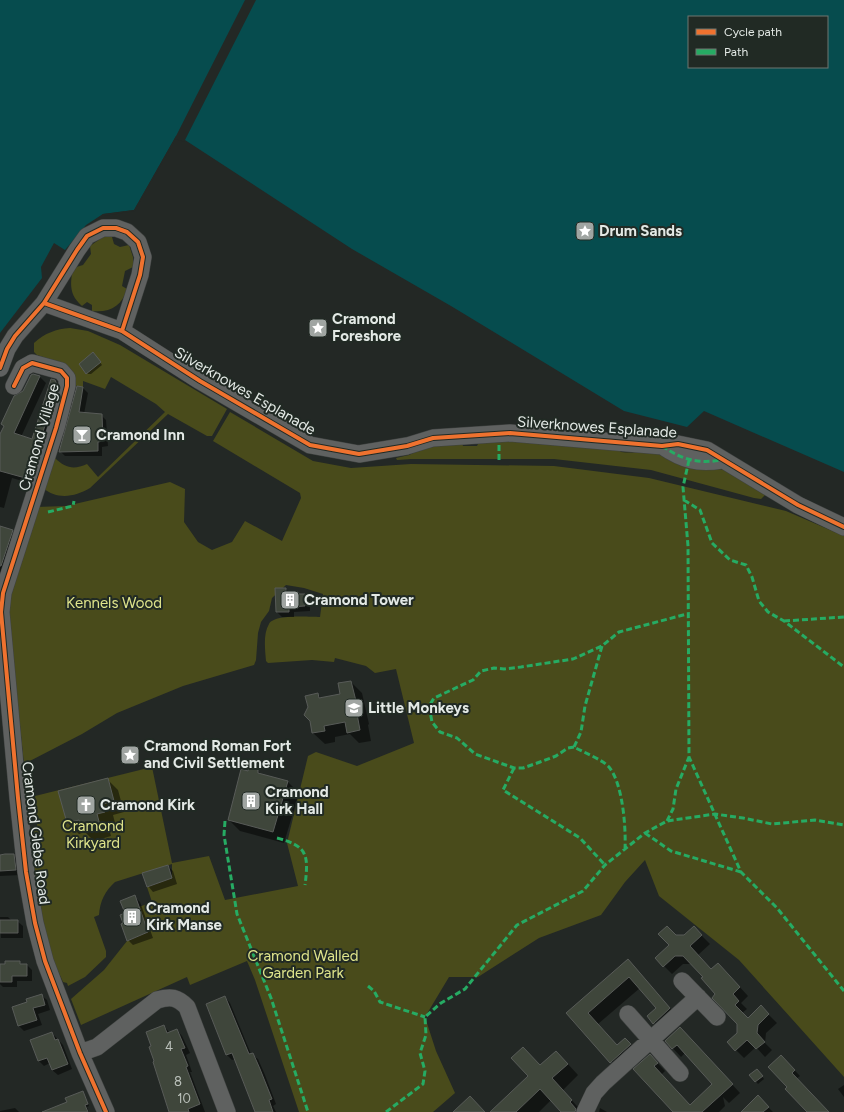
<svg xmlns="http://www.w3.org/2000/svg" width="844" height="1112" viewBox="0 0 844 1112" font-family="Figtree,sans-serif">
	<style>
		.green { fill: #494b1b }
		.water { fill: #064c4e; fill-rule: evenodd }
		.pier { fill: #232825 }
		.shadow { fill: #0007 }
		.building { fill: #3f463b; stroke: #585b58 }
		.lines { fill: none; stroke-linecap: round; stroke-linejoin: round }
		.minor-casing { stroke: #3f4240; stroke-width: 18 }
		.minor { stroke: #5f6160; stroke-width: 17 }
		.quiet { stroke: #26ab63; stroke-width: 3; stroke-dasharray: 6 3; stroke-linecap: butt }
		.cycleway-casing { stroke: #212a24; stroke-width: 6 }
		.cycleway { stroke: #ef722f; stroke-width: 4 }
		.labels { text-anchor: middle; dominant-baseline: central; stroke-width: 4; stroke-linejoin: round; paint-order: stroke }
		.number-label { font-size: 13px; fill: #bac0ba }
		.poi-label { font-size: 15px; font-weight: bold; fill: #e3e9e5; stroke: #212a24; text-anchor: start }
		.street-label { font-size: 15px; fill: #e3e9e5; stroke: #212a24 }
		.park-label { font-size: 15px; fill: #dfe48b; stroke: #212a24 }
	</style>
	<rect width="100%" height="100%" fill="#232825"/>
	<!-- green -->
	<path class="green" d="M103,237H112L114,244L120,247L129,245L133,257V267L125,271L122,286L127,289C122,306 110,313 92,311V305L87,302L82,306C69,295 70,284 73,268L83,265L91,254L90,246Z
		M70,328L88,331L120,345L227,409L212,436H207L168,414L90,488C75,497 57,500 43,488L55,458C65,468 74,470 87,464L98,477L165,412L156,404L111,377L105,389L83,381V387L72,385L58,362L37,355L34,352V343C45,333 56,329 70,328Z
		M230,412L313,461L351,468L411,464L554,466L649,478L786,511L844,536V1077L739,960L659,896L645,860L625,882L601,915L539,938L478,977H449L425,1017L436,1051L455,1093L433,1112H299L255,980L247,961L190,985L187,977L81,1025L71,999L104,970L127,941L148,932L139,907L152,902L147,887L156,884L153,874L163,881L172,878V864L115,882C105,891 100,901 99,915L94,917L106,951V957L85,977L68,986L67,983L63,982L46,944L39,905L29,828L37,826L35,796L152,767L172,863L209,856L225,900L298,886L287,843L308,756L316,752L357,766L414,743L396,669L375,673L366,666L335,658L334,662L312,660L268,663L266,661C265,649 263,634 269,624C274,614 309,617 320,617L323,594L304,588L286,585L272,598L269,611L261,622L258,633L256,660L254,665L183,686L117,713L82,734L24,764L7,603L36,507L66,506L170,482L185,489L184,522L198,542L212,550L232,542L245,521L282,541L301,498L300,493L213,441Z
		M510,440L587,448L619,449L621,452C629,453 634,453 641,450L732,472L764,492L765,495L761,499L754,498L651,470L554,459H411L397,460L396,458L409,455L426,447L462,443L463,446H477L479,442Z"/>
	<!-- water -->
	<path class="water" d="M0,0H844V472L704,411L687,427L624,411L451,306L352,249L185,140L176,136L134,210L103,214L86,225L65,250L54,243L41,267L42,278L0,333ZM689,17H827V67H689Z"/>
	<!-- pier -->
	<path class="pier" d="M245,0H256L184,142L176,139L135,211L104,216L94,221L103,214L134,210L176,136Z"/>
	<!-- shadow -->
	<path class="shadow" d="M95,356L102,365L91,374H88L86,371Z
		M39,376L46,383L21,437L32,440L55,381L62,388L36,485L12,478L4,508L0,507V437L23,392Z
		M83,388L88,393L84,414L101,415L106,420L108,446L102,447V456H65L60,451Z
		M0,532L11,536L17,542L0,584Z
		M286,589L291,594L304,595L310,600V611L294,612V617H282L277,612Z
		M351,682L362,693L369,724L368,725L371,741L359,743L350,734L335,737V742L325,744L313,733L311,721L318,694L322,699L341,695Z
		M258,771L262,775L288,782L299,793L284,843L240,831L229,820L248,772Z
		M107,779L118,790L124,812L113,815L115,823L108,825L111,836L94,841L85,832L79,834L68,823Z
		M14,855L19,860L21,875L0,876V856Z
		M168,866L173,871L177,884L153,892L148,886Z
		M134,896L140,902L153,938L133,945L128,940L124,924L126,914Z
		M0,917H8L12,921H17L23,926V938H1Z
		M694,928L710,944L698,955L712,970L726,972L748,996L741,1003L747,1009L742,1013L748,1019L761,1007L777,1023L766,1033L765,1043L772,1050L765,1057L756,1047L744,1058L728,1042L738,1033V1024L704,977L692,964H683L672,974L664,966L670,945L676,936L684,937Z
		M627,961L681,1020L665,1034L648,1016L658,1008L640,988L598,1024L617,1046L625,1039L636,1050L622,1073L568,1013Z
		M19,962L22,965H27L32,970V981H17V987H3L0,984V965Z
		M41,995L47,1000L50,1010L38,1014L42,1025L24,1031L19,1026L29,1003Z
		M225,997L230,1003L251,1054L258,1059L265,1075L276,1104L273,1106L276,1112H256L235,1059L232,1060L227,1055Z
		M164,1026L170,1033L177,1030L182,1036L190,1053L186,1055L192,1072H190L205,1112H169L152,1046Z
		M52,1033L63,1045L72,1069L58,1075L52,1070L50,1063L44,1066L38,1060Z
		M688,1036L740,1093L729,1103L723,1097L725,1106L719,1112H674L634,1070L650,1055L665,1071L661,1075L690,1106L714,1084L685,1053L681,1057L666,1041Z
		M781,1056L800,1076L796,1079L827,1112H807L787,1089L789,1087Z
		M567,1063L578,1075L563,1090L582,1112H561L551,1100L539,1112H491L541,1066Z
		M759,1072L764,1079L758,1084L751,1075Z
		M844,1085V1097L838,1089Z
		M82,1092L89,1106L87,1107L89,1112H44L68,1102Z
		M758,1097L773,1112H742Z
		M15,1108L19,1112H0V1111Z
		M600,1108L607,1112H599Z"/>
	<!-- building -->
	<path class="building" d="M93,352L101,362L86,374L79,364Z
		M33,374L40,376L14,433L32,439L51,379L55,380L57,385L29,479L0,471V434L4,426L1,424L14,396L23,391L31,375Z
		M77,386L83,387L79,412L102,414L103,441L98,442V451L59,452Z
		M0,526L13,530L1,566H0Z
		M275,588H286V594H305V606L289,607V612H276Z
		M351,681L359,713L357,714L360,730L347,733L345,722L324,726L325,731L312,733L310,721L304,715L308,707L305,696L318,693L319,698L340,694L338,683Z
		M249,767L258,770V773L288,781L273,832L228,820L241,769L248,771Z
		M108,778L114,801L103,804L105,812L97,814L100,825L82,830L79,820L67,823L58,791Z
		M5,854H14L16,870L0,871V855Z
		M168,865L172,878L147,887L142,873Z
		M135,895L148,932L127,941L121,924L123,923L120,915L125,913L120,901Z
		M0,920H18V933H0Z
		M667,926L676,935H684L694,926L702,935L690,946L711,969L718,963L740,987L733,994L739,1001L735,1005L748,1018L761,1005L769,1014L758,1025L757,1033L765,1042L756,1049L747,1040L735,1051L727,1042L737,1033V1024L712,998L715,994L701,978L703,977L683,956H675L663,967L655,958L669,945L658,934Z
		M628,959L670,1008L653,1024L647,1016L656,1008L629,977L588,1013L617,1045L625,1038L631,1044L610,1063L566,1013Z
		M5,961H20V964H27V976H12V982H0V964H5Z
		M42,994L45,1005L33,1008L37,1020L18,1026L12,1007L27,1002L26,999Z
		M225,996L249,1054L253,1053L260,1069L272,1099L269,1100L273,1112H255L232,1053L226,1055L206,1004Z
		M164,1025L167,1033L177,1029L185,1048L181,1049L188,1066L186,1067L200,1104L188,1109L189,1112H169L153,1062L154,1061L149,1047L151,1046L146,1032Z
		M680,1027L733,1084L702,1112H673L633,1069L650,1054L658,1063L654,1066L690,1105L712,1084L677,1045L672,1049L665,1041Z
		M52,1032L55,1040L58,1039L68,1064L52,1070L47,1058L38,1061L30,1040Z
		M523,1047L540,1065L556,1051L568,1064L552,1078L572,1100L570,1102L576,1109L575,1112H561L540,1089L516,1112H490L528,1076L511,1058Z
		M781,1055L795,1070L792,1073L829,1112H807L785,1089L787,1087L768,1067Z
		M757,1069L763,1076L755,1082L749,1075Z
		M83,1091L88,1104L85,1105L88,1112H42L67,1102L65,1098Z
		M758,1095L769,1107L763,1112H741Z
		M470,1096L485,1112H453Z"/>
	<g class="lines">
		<!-- minor casing -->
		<g class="minor-casing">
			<path id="minor" d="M44,303L122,331
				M0,368L7,349L15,336L44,303L77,250L87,236L103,228H116L127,232L138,242L143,257L140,275L122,331L200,381L310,445L359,454L407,446L433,438L510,433L662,446L678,444L707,450L798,505L844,527
				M14,386L23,368L32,363L61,371L67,378V386L56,428L3,593L1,612L18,798L26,872L35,923L45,961L80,1053L106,1112
				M662,446C683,460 697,464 722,460
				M682,981L717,1017
				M628,1014L680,1073
				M80,1053L97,1047L157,1000C171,996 177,997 187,1007L227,1112
				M585,1112L594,1093L603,1083L698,997"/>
		</g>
		<!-- minor -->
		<use href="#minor" class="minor"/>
		<!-- quiet -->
		<path class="quiet" d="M499,445V462
			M662,446C683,460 697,464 722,460
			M689,460L683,487L688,546L689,757L741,872L777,908L844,991
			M684,500L700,510L712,543L730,560L746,565L752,577L759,601L768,612L784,621L844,667
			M48,512L73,506L74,501
			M784,621L844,617
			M602,646L585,706L581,732L574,747C583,752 603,760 609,767C623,784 626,828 625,849
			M574,747L568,748L556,756L540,762L523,768H514L475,754L457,738L440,732L432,722L429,706L434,698L473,680L481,671L494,668L504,669L521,667L573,659L602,646L619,632L687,614
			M514,768L503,790L580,838L605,865
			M225,821L224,835L237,914L271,998L308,1112
			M667,821L673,809L676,789L689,757
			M645,833L671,851L741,872
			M277,838C307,846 309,854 305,885
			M368,986L374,991L380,1002L425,1017
			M386,1112L423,1084L425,1071L420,1053L426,1035L425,1017L441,1003L465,989L517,925L583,891L605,865L645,833L667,821L715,814L743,818L772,824L815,820L844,825"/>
		<!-- cycleway casing -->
		<g class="cycleway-casing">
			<path id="cycleway" d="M44,303L122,331
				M0,368L7,349L15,336L44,303L77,250L87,236L103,228H116L127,232L138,242L143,257L140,275L122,331L200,381L310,445L359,454L407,446L433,438L510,433L662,446L678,444L707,450L798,505L844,527
				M14,386L23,368L32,363L61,371L67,378V386L56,428L3,593L1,612L18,798L26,872L35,923L45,961L80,1053L106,1112"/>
		</g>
		<!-- cycleway -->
		<use href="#cycleway" class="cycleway"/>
	</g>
	<!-- icons -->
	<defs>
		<g id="sight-square" transform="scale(1)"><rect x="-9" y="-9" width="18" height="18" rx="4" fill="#a0a5a2" stroke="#212a24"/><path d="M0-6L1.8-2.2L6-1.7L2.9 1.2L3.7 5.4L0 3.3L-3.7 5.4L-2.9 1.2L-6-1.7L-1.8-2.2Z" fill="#fff"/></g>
		<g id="bar-square" transform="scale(1)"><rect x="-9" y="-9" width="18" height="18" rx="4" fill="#a0a5a2" stroke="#212a24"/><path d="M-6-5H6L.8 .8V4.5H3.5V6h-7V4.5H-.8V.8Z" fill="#fff"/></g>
		<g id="building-square" transform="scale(1)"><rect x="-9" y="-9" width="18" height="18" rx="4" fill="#a0a5a2" stroke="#212a24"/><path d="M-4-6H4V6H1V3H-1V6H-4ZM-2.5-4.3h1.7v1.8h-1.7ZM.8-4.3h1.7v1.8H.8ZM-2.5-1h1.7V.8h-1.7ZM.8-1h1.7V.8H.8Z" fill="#fff"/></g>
		<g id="school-square" transform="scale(1)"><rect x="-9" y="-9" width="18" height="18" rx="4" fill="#a0a5a2" stroke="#212a24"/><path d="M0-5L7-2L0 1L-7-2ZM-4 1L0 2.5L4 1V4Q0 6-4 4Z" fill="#fff"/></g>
		<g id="church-square" transform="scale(1)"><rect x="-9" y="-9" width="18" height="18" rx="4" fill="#a0a5a2" stroke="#212a24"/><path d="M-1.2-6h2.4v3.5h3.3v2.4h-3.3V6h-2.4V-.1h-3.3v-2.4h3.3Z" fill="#fff"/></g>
	</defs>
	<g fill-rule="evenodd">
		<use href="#sight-square" x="585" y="231"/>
		<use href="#sight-square" x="318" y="328"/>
		<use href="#bar-square" x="82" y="435"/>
		<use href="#building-square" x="290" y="600"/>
		<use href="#school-square" x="354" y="708"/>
		<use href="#sight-square" x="130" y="755"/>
		<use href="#building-square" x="251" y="801"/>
		<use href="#church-square" x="86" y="805"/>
		<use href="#building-square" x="132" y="917"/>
	</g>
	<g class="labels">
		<!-- number labels -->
		<g class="number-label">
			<text x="169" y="1046">4</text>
			<text x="178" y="1081">8</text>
			<text x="184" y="1098">10</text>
		</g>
		<!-- poi labels -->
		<g class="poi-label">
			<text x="599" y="231">Drum Sands</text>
			<text x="332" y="319">Cramond<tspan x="332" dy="17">Foreshore</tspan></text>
			<text x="96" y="435">Cramond Inn</text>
			<text x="304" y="600">Cramond Tower</text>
			<text x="368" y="708">Little Monkeys</text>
			<text x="144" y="746">Cramond Roman Fort<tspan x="144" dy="17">and Civil Settlement</tspan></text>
			<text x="265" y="792">Cramond<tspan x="265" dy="17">Kirk Hall</tspan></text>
			<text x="100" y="805">Cramond Kirk</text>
			<text x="146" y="908">Cramond<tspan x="146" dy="17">Kirk Manse</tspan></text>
		</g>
		<!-- street labels -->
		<g class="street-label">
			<text transform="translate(245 391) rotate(30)">Silverknowes Esplanade</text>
			<text transform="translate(597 427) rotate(4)">Silverknowes Esplanade</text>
			<text transform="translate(39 437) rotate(-74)">Cramond Village</text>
			<text transform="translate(36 833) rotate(83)">Cramond Glebe Road</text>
		</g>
		<!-- park labels -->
		<g class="park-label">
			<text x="114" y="603">Kennels Wood</text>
			<text x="93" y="826">Cramond<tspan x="93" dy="17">Kirkyard</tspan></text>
			<text x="303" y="956">Cramond Walled<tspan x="303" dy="17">Garden Park</tspan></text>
		</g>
	</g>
	<!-- legend -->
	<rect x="688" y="16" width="140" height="52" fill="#212a24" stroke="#6f7671"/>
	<rect x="696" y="29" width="20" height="6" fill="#ef722f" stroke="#6f7671"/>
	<text x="724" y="36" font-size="12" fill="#e3e9e5">Cycle path</text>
	<rect x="696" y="49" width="20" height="6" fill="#26ab63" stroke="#6f7671"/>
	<text x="724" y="56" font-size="12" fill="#e3e9e5">Path</text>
</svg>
